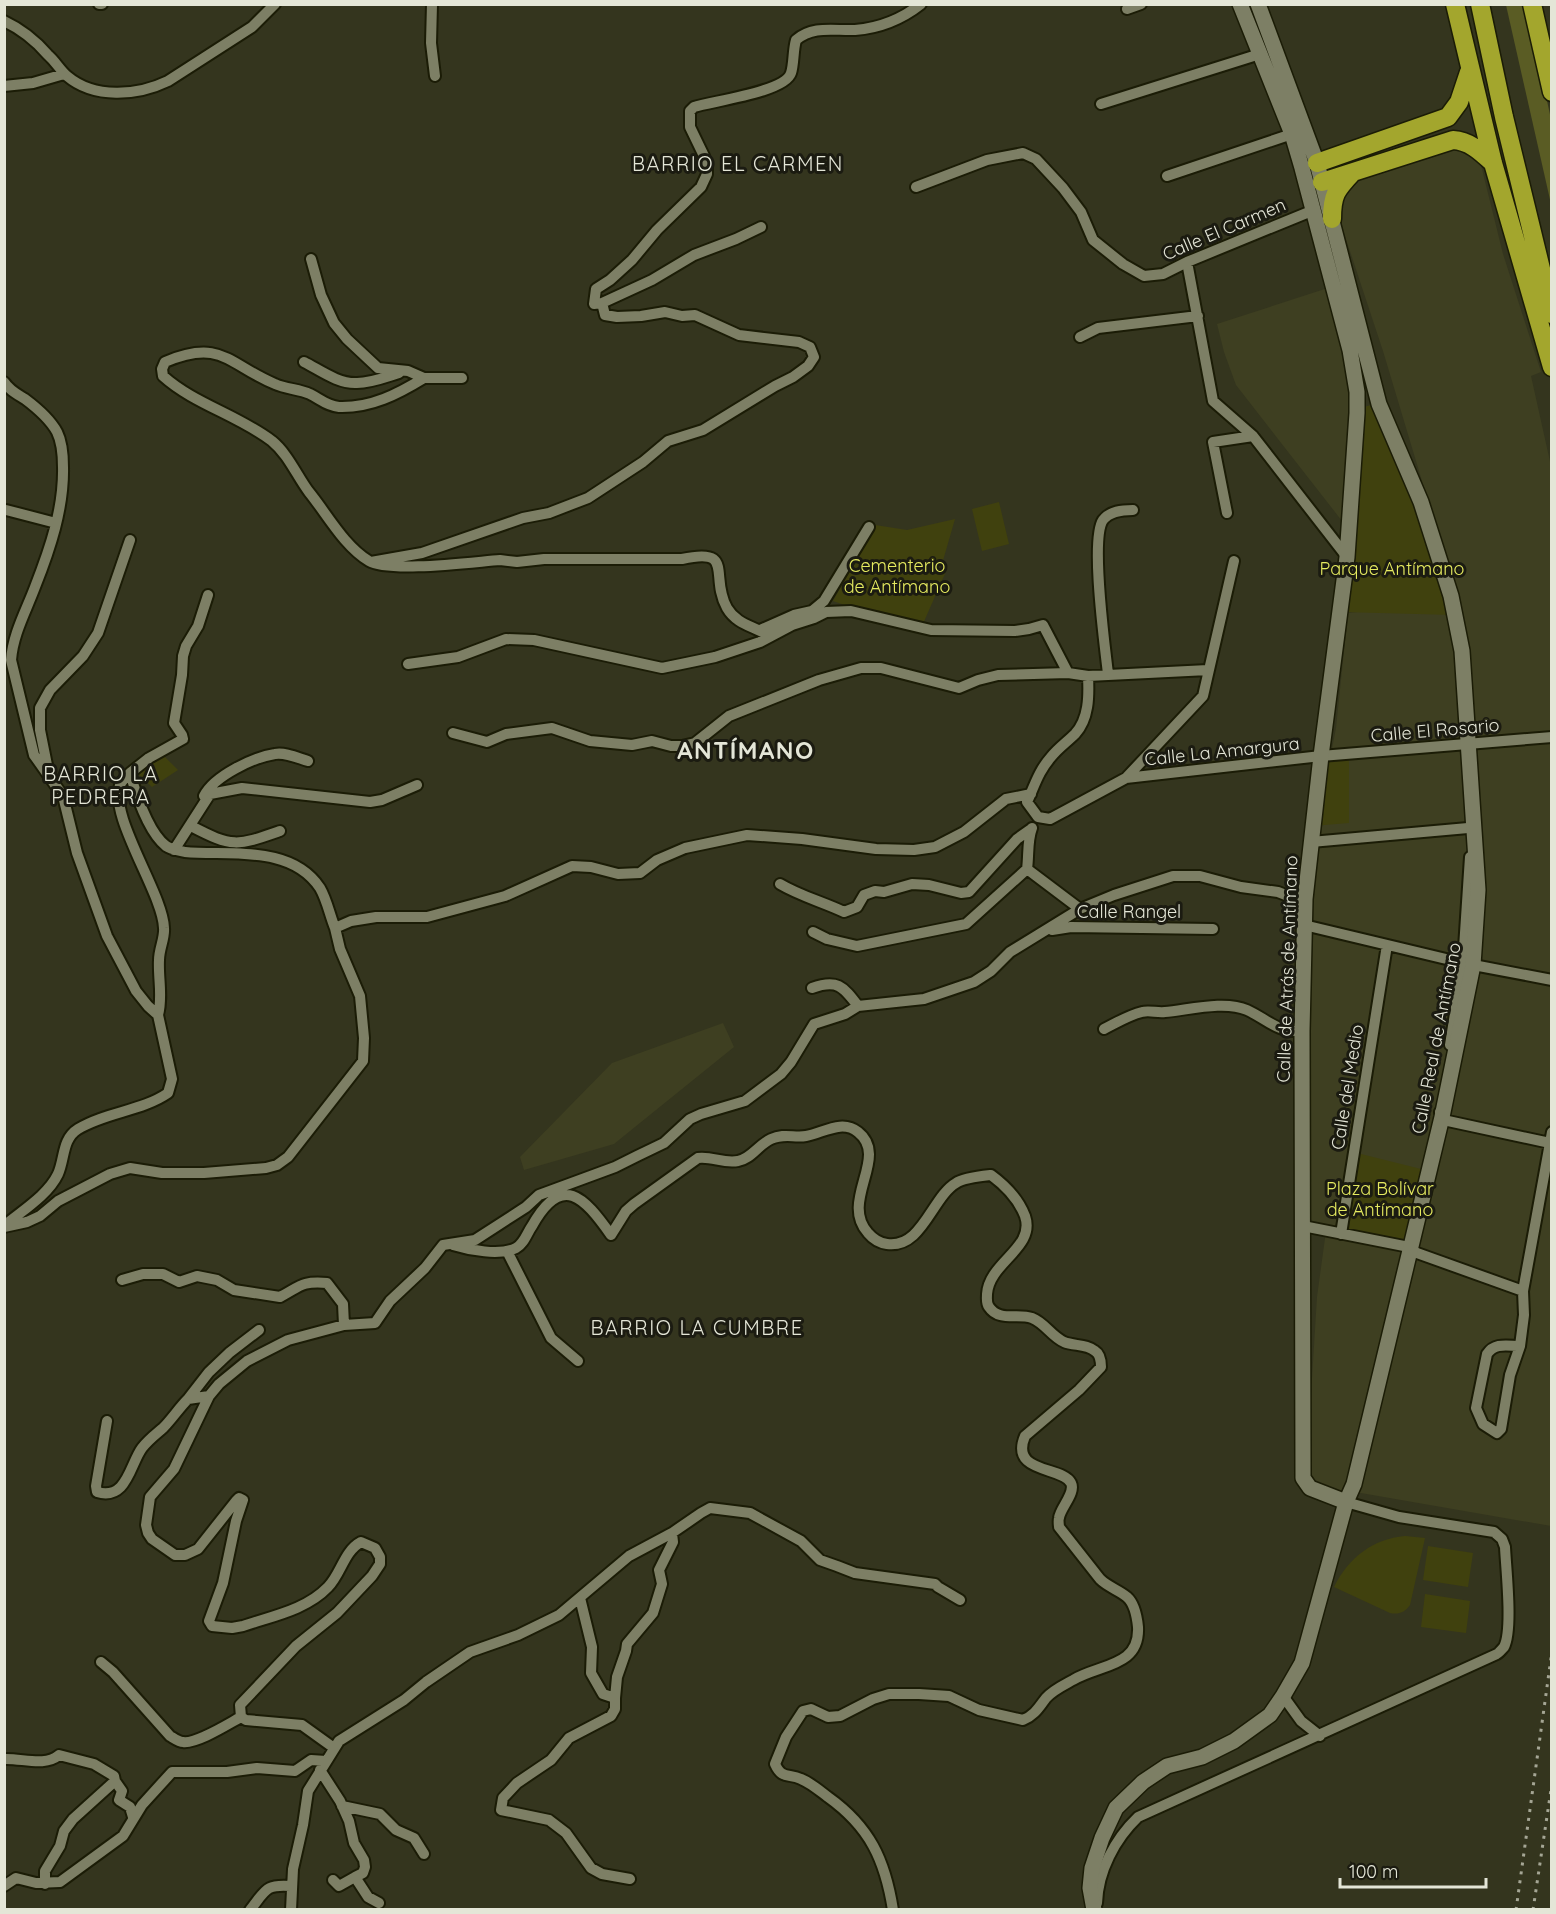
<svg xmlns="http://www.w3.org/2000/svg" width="1556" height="1914" viewBox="0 0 1556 1914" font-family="Quicksand,sans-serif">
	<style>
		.built { fill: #3e3f21 }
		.green { fill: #40410e }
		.water { fill: #5a5c24 }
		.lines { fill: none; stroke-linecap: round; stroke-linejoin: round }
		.street-casing { stroke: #1b1c06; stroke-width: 14 }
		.secondary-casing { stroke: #1b1c06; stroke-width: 18 }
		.highway-casing { stroke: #1b1c06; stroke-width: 21 }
		.street { stroke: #7d7f65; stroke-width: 10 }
		.secondary { stroke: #7d7f65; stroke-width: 15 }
		.highway { stroke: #a3a62d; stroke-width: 18 }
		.rail { stroke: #a5a695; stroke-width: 3; stroke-dasharray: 3 6; stroke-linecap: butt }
		.labels { text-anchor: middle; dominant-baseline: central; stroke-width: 6; stroke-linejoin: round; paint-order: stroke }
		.street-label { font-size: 18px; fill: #e4e6d7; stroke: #1b1b11 }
		.park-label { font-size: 18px; fill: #e6eb60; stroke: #1b1b11 }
		.neighbourhood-label { font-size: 20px; letter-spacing: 1.5px; fill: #e4e6d7; stroke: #1b1b11 }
		.district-label { font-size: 24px; font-weight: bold; letter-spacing: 1.5px; fill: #e4e6d7; stroke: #1b1b11 }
	</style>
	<rect width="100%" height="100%" fill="#34351e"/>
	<!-- built -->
	<path class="built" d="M1454,142L1480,161L1503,254L1541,372L1531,376L1551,466V1526L1361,1493L1329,1490L1318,1487L1310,1476V1411L1317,1297L1326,1231L1310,1227L1311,1130L1309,987L1313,950L1311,899L1313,848L1336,728L1348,613L1458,601L1383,351L1340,221L1337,184Z
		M1334,286L1350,355L1349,530L1236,385L1224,352L1217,324Z
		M723,1023L734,1047L630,1131L614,1144L524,1170L520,1157L612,1063Z"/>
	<!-- green -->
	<path class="green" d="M1379,404L1454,615L1342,612L1357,413L1367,406Z
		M999,502L1009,544L982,551L972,509Z
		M955,519L942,564L948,567L922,626L879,617L833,601L875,525L907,530Z
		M1349,754V823L1312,826L1321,756Z
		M163,755L178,770L152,787L136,772Z
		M1353,1152L1421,1169L1404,1246L1341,1234Z
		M1405,1536L1425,1538L1410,1605C1405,1612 1399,1615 1390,1613L1334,1587C1349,1557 1373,1539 1405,1536Z
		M1428,1546L1473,1553L1468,1587L1423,1580Z
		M1425,1594L1470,1601L1466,1633L1421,1627Z"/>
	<!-- water -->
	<path class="water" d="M1506,5H1526L1551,119V204Z"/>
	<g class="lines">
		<!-- street casing -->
		<g class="street-casing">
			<path id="street" d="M99,4H102
				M432,4L431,43L435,76
				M1127,9L1141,4
				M4,21C21,29 36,41 48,55C55,61 60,70 67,76C94,99 137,96 168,81L252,27L275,4
				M4,86L33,83L64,74
				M1101,104L1260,54
				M1167,176L1292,134
				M916,187L987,160L1023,153L1036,159L1063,188L1081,212L1093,240L1123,264L1144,276L1163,274L1187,262L1314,210
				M311,259L321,295L334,323L347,339L378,368L408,371L424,378H462
				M1187,262L1213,401L1253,436L1347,557
				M602,303L652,280L694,255L736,239L761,227
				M1080,337L1098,328L1198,316
				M304,362C320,370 338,384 357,383C371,383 386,377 399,373
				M424,378C398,394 371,408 339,407C327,406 320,399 310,394C299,389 286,389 275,384C229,365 222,338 165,362L162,369L163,376C194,404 238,415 272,441C288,454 297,476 309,492C327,514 344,546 369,561C389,573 473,562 500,560L517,562L544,559H682C736,547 709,576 727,608C737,625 754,626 769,636
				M4,382C10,391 17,394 25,399C37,408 50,419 57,432C62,442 63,456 63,467C64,508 50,549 35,587C26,611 13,634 11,660L34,755L63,796L77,853L107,936L136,991L148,1006L158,1015L172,1079L168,1093C142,1111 106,1112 78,1129C62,1139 65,1158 58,1174C48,1195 23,1210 5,1225
				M6,510L56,523
				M1227,513L1213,442L1253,436
				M371,562L422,553L523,518L549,513L588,498L643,462L668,441L703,430L775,386L793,377L808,366L814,357L810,347L799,342L739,335L695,315L682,316L665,312L641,316L617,317L605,315L602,303L594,304L596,289L610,280L632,260L657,230L701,187L707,174V168L704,156L690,127V111L694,107C713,101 785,92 791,73C794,64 793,50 796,40C813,25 835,31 855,30C880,28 902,19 921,4
				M760,630L794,615L812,611L824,601L869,527
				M408,664L458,657L506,639L534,640L662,668L715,657L760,642L792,625L814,618L826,612L851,611L931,630L1015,631L1029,629L1043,625L1068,673
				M1108,674C1105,646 1090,539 1103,520C1110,511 1122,510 1133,510
				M453,733L487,742L506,734L552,728L590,741L632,745L652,741L671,746H682L695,743L729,716L819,680L861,668H881L959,688L978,680L998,675L1068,673L1088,676L1208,670
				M130,773L149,758L183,739L182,735L174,723L182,675L183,656L186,646L198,626L208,595
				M49,775L40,730V708L50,690L83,656L98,633L130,540
				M1126,778L1203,696L1234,561
				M204,796C214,776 254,757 275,754C285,752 298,758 308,761
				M1038,817L1050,819L1126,778L1321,756L1552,737
				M1038,817L1027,802C1035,785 1038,772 1051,757C1058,748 1067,742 1075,734C1089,719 1089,696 1088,676
				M191,826C233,848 237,846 280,831
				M1032,828C1027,841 1029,855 1027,869L1080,909
				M1311,842L1468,828
				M174,850L210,794L242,788L370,802L382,800L417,785
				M780,884C800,896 823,902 844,912L857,907L864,895L875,891L884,892L912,884L929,885L961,893L969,892L1017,839L1031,829
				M1304,925L1463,963L1552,980
				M1052,930L1071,927L1213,929
				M813,932L827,939L857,946L966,924L1027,869
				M812,988C837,979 843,986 858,1006
				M158,1015C163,997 158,979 159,960C159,949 165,938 164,928C163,893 106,813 121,783C123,780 127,776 130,773C136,794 148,832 166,846C172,850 178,850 185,852C229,856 291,844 320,888C327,900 330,916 335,928
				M1104,1029C1116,1023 1129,1015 1142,1012C1149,1010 1157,1013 1165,1012C1188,1010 1225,1000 1247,1010C1267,1019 1277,1033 1302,1031
				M1450,1045L1463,963L1470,857
				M1440,1112L1442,1117L1448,1121L1550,1143
				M1303,1226L1404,1246L1417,1253L1523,1291
				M4,1227L27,1222L40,1216L58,1201L110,1174L130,1168L162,1173H204L266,1168L277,1165L288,1157L363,1061L364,1038L360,996L340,949L335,928L351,921L376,917H427L505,896L572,866L591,867L618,874L640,873L657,860L685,848L747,835L802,839L876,849L914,850L935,847L964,832L1006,799L1031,794
				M1341,1234L1387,945
				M453,1245C469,1250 500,1256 516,1248C524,1244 527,1233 532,1226C562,1172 584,1197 611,1235L626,1211L634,1204L698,1158C712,1156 724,1164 738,1161C751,1159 758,1145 771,1139C784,1133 794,1138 806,1136C823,1133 842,1119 858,1132C890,1157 839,1201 868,1233C873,1239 880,1243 887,1244C922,1249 932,1197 956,1183C963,1178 982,1176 991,1175C1006,1186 1018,1198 1025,1216C1036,1248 989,1262 987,1294C987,1299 986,1303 989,1307C999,1322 1018,1313 1032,1318C1045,1323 1051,1336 1064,1342C1074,1346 1087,1344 1095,1351C1100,1354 1101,1360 1101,1367L1079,1390L1025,1436C1009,1474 1063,1466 1071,1483C1076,1493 1060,1508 1059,1518C1058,1519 1059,1526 1059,1527L1100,1579C1108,1587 1119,1590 1127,1597C1135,1604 1137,1617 1138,1627C1140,1667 1100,1664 1073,1680C1064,1685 1053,1690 1046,1698C1039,1707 1035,1715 1023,1720L979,1710L949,1696L919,1694H889L873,1699L840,1716L828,1717L811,1709L803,1711L786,1737L775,1764C782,1780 789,1773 801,1779C811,1783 820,1791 828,1797C870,1827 885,1860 893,1910
				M507,1251L551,1338L578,1361
				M122,1280L143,1274H163L179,1282L197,1276L217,1280L234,1290L280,1297C301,1286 301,1281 327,1283L343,1304L344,1325
				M1520,1346C1508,1346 1495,1342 1487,1354L1476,1408L1483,1424L1497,1433L1501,1429L1510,1375L1520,1346L1524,1315L1523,1291L1552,1132
				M188,1399L209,1372L229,1353L259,1330
				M107,1421L96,1486L97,1492C127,1501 130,1464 142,1448C148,1440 156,1434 163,1428C172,1419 179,1408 188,1399L209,1396
				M580,1598L592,1647L591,1673L603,1694L615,1698V1709L611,1716L569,1738L551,1760L517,1783L503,1798L501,1810L549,1820L566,1833L591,1868L602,1874L630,1879
				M101,1662L113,1672L170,1736C175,1739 179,1742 183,1742C197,1744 228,1724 241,1717
				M1283,1696L1301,1721L1320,1736
				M615,1698L617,1677L626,1651L627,1644L653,1613L662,1584L659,1570L673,1542L672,1533
				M334,1748L302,1725L246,1720L241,1717L240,1705L296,1646L337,1613L372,1576L380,1564V1557L375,1548L361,1542C344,1551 341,1574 328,1587C306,1610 272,1616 243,1626L232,1628L212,1626L209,1621L223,1583L236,1521L243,1500L239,1498L236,1501L198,1549L185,1555H175L152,1539L148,1533L146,1525L150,1497L174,1469L209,1396L219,1384L247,1361L288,1340L344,1325L375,1323L390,1301L425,1268L443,1245L475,1240L526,1207L539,1195L615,1167L637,1156L664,1143L690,1119L701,1114L745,1101L781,1074L791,1062L814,1024L845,1014L858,1006L924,999L974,982L991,971L1010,952L1080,909L1114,895L1173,876H1200L1241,887L1278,892L1296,899H1305
				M4,1759C22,1758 45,1767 59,1755L94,1764L114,1776L115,1781L122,1791L119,1800L130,1807L133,1817
				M320,1770L340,1801L349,1821L354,1843L364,1860L365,1867L363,1873L355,1877L368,1897L379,1903
				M342,1806L380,1814L396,1830L414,1838L424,1854
				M333,1880L339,1886L355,1877
				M45,1884V1871L60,1846L64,1831L73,1819L115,1781
				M4,1886L16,1878L36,1883L60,1882L123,1836L142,1805L172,1772H227L257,1768L295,1771L311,1760L326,1761
				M1097,1903C1098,1871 1115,1839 1138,1817L1497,1654C1498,1654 1503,1648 1504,1647C1513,1630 1506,1569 1505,1547L1502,1539L1494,1532L1399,1517L1346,1502
				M250,1910C266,1890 265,1884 291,1886
				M291,1910L293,1869L303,1825L308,1791L339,1741L404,1700L426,1682L470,1652L518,1635L559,1615L629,1556L672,1533L701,1513L710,1508L750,1513L801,1541L820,1560L837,1566L855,1573L935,1584L938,1587L960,1600"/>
		</g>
		<!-- secondary casing -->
		<g class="secondary-casing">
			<path id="secondary" d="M1240,4L1292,134L1302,168L1350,350L1357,392V413L1347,557L1321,756L1305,899L1302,1031L1303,1478L1310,1488L1346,1502
				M1094,1910L1090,1888L1092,1868L1102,1838L1116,1808L1143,1782L1167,1766L1202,1757L1234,1741L1270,1715L1283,1696L1302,1663L1346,1502L1354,1484L1442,1117L1473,965L1478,890L1462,651L1451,596L1421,502L1379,404L1317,163L1258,4"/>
		</g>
		<!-- highway casing -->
		<g class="highway-casing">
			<path id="highway" d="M1455,4L1493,163L1552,367
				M1480,4L1504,117L1552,314
				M1532,4L1552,92
				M1317,163L1448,117L1459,102L1469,72
				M1322,182L1453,140C1470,141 1481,152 1493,163
				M1332,219C1332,195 1336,190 1352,173"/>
		</g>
		<!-- street -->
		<use href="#street" class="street"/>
		<!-- secondary -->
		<use href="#secondary" class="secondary"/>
		<!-- highway -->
		<use href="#highway" class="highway"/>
		<!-- rail -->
		<path class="rail" d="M1516,1910L1552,1651
			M1533,1910L1552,1783"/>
	</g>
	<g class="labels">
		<!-- street labels -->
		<g class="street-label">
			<text transform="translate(1224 229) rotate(-23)">Calle El Carmen</text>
			<text transform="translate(1435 730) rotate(-5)">Calle El Rosario</text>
			<text transform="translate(1222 751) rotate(-6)">Calle La Amargura</text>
			<text x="1129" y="911">Calle Rangel</text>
			<text transform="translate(1287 969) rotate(-88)">Calle de Atrás de Antímano</text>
			<text transform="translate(1436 1038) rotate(-79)">Calle Real de Antímano</text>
			<text transform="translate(1347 1087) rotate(-81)">Calle del Medio</text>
		</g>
		<!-- park labels -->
		<g class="park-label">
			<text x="897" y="565">Cementerio<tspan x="897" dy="21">de Antímano</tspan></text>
			<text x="1392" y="568">Parque Antímano</text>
			<text x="1380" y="1188">Plaza Bolívar<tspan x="1380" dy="21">de Antímano</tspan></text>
		</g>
		<!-- neighbourhood labels -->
		<g class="neighbourhood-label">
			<text x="738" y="163">BARRIO EL CARMEN</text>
			<text x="101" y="773">BARRIO LA<tspan x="101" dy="23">PEDRERA</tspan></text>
			<text x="697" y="1327">BARRIO LA CUMBRE</text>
		</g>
		<!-- district labels -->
		<g class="district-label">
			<text x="746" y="750">ANTÍMANO</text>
		</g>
	</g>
	<!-- border -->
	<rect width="1556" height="1914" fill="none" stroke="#e4e6d7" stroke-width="12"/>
	<!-- scale -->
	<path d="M1340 1878v9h146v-9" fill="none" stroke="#e4e6d7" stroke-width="3"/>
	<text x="1349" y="1878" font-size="18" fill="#e4e6d7" stroke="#1b1b11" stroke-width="4.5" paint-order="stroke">100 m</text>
</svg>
